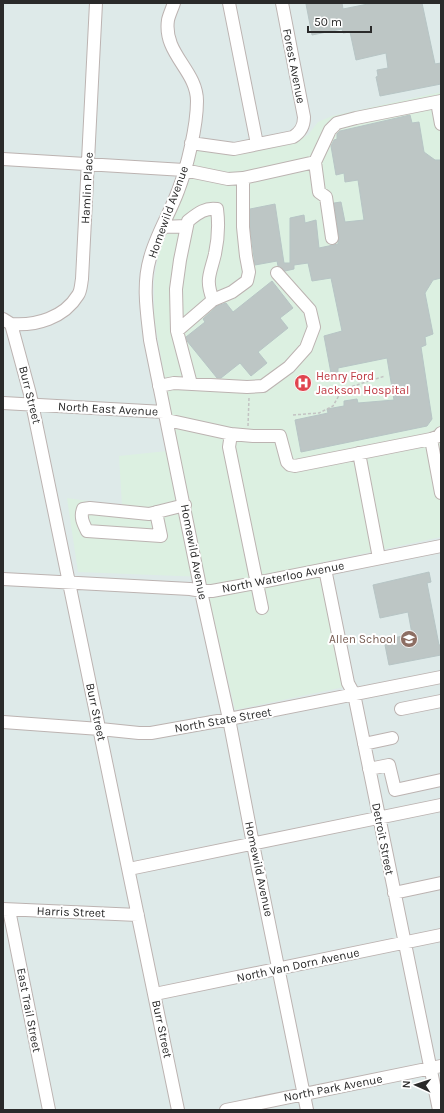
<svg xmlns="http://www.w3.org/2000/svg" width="444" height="1113" viewBox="0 0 444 1113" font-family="Karla,sans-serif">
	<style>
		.medical { fill: #dcf0e1 }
		.building { fill: #bdc6c5; stroke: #b7c5c5 }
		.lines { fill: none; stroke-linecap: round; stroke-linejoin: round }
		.minor-casing { stroke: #bcb3b1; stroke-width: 14 }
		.path { stroke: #c3c3c3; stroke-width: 1.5; stroke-dasharray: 3 2; stroke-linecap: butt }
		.minor { stroke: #fff; stroke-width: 12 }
		.labels { text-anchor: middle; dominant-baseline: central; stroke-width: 4; stroke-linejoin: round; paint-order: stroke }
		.street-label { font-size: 12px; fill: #2a2a2a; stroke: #fff }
		.health-label { font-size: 12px; fill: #be3a42; stroke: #fff; text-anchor: start }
		.education-label { font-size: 12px; fill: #785e54; stroke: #fff; text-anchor: end }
	</style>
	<rect width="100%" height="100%" fill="#deeae9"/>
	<!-- medical -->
	<path class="medical" d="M441,92V537L319,563L344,687L235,710L204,577L78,572L67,498L122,506L119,456L177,450L154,317V280L159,251L175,202L196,150L290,144L308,135L318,122L332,116Z"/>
	<!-- building -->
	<path class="building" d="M310,3H342L343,9L373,3H422L435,64L441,63V84L380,96L376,77L378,76L377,70L388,68L386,53L356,60L350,32L343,33L342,29L312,35L306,4Z
		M410,115L412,123L419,122L424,152L435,160H441V278L433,280L425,293L433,334L425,337L426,345L421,347L432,419L427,426L301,452L295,420L328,413L327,409L344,406V401L357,399L358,403L394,400L387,358L338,368V372L331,373L324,336L342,331L331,278L312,281L308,263L294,265V269L285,271L278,266L277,261L255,265L250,227V209L275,204L284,263H290V218L304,215L305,223L316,220L319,248L338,244L339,237L334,203L341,202L345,222L364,220L358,180L345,182L344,173L336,175L331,146L334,140L337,139V134L340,131Z
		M272,281L293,308L280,318L288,328L258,352L267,363L251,376L240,363L221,378H217L187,341L186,337L205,322L203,319L217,306L226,303L233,312Z
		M429,572L431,582L427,583L439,645H441V655L389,665L384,640L412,634L408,612L380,618L373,585Z"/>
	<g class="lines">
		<!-- minor casing -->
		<g class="minor-casing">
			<path id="minor" d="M174,3C172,9 169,15 168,20C163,54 197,70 197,101C197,126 187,168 178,191C170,213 156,235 150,258C142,285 147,313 150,340L203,601L229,719L253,844L307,1110
				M229,3L257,144
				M437,102L441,124
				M191,143L234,149L293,137C301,132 304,126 304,117L282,3
				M3,159L184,170L228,179L243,178L315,162L330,130L337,123L356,118L441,101
				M315,162L319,192L326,197L332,238
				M162,227L186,226
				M3,319L11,324L30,394L178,1110
				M11,324C36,326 64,318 78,295C81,291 81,284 82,279L96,3
				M177,331L213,300L232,292L247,281L249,272L246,256L243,227V178
				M191,384L177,331L176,289L180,260L188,221C197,214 205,207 217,209C219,224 218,240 215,254C210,275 205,279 213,300
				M159,386L174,383L247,387L263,386L289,367L306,348L314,327L310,310L277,273
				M3,403L164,412
				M167,420L231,434L253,436H280L287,462L290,465L295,466L431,439L439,436L441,433
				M231,434L229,447L262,608
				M431,439L441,493
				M359,453L379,558
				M156,512L161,536L87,531C83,523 80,517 83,509L90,508L149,514L185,505
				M325,569L348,683L354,694L439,1110
				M3,579L190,589L202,591H212L256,583L441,546
				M401,709L441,701
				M3,722L100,729L139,733H151L229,719L441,677
				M364,744L392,738
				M369,769L389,765L395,790L441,780
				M129,869L441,805
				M394,893L441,883
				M3,909L138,915
				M9,910L49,1110
				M155,994L441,935
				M226,1110L441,1066"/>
		</g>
		<!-- path -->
		<path class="path" d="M293,415L319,413L333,406L338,397L347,388L385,376
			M248,426L249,398"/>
		<!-- minor -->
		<use href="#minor" class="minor"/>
	</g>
	<!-- icons -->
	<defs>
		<g id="hospital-disc" transform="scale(0.9)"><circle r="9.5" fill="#e0444e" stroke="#fff"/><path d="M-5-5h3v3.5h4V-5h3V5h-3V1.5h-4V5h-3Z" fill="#fff"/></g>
		<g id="school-disc" transform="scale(0.9)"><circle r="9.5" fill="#8d6e63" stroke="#fff"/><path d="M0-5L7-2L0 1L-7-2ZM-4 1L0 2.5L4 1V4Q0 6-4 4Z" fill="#fff"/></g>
	</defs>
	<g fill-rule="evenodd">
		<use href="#hospital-disc" x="303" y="383"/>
		<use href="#school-disc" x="409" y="639"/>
	</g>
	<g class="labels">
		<!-- street labels -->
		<g class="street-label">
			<text transform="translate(294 66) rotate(79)">Forest Avenue</text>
			<text transform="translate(87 188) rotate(-87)">Hamlin Place</text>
			<text transform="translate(168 212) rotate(-70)">Homewild Avenue</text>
			<text transform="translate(30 395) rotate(76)">Burr Street</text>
			<text transform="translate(108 409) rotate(3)">North East Avenue</text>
			<text transform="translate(194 552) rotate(79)">Homewild Avenue</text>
			<text transform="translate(283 577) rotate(-11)">North Waterloo Avenue</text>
			<text transform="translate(96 712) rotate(78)">Burr Street</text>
			<text transform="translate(223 720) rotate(-10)">North State Street</text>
			<text transform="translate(383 839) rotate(79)">Detroit Street</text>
			<text transform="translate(259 869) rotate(78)">Homewild Avenue</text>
			<text transform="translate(71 912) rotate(2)">Harris Street</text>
			<text transform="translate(298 965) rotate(-12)">North Van Dorn Avenue</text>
			<text transform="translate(29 1010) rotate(79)">East Trail Street</text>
			<text transform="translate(162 1029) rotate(78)">Burr Street</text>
			<text transform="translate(333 1088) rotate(-11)">North Park Avenue</text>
		</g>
		<!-- health labels -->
		<g class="health-label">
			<text x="316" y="376">Henry Ford<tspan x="316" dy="14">Jackson Hospital</tspan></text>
		</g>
		<!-- education labels -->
		<g class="education-label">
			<text x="396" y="639">Allen School</text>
		</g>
	</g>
	<!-- border -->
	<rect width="444" height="1113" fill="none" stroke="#2a2a2a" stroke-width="8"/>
	<!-- north arrow -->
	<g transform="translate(416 1085) rotate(273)" stroke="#ffffff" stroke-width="3" paint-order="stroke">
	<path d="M0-3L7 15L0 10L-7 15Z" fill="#2a2a2a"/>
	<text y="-6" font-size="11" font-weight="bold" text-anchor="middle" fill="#2a2a2a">N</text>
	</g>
	<!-- scale -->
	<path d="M308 26v6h63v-6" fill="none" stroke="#2a2a2a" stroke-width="2"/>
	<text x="314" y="26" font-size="12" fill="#2a2a2a" stroke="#ffffff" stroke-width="3" paint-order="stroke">50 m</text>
</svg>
